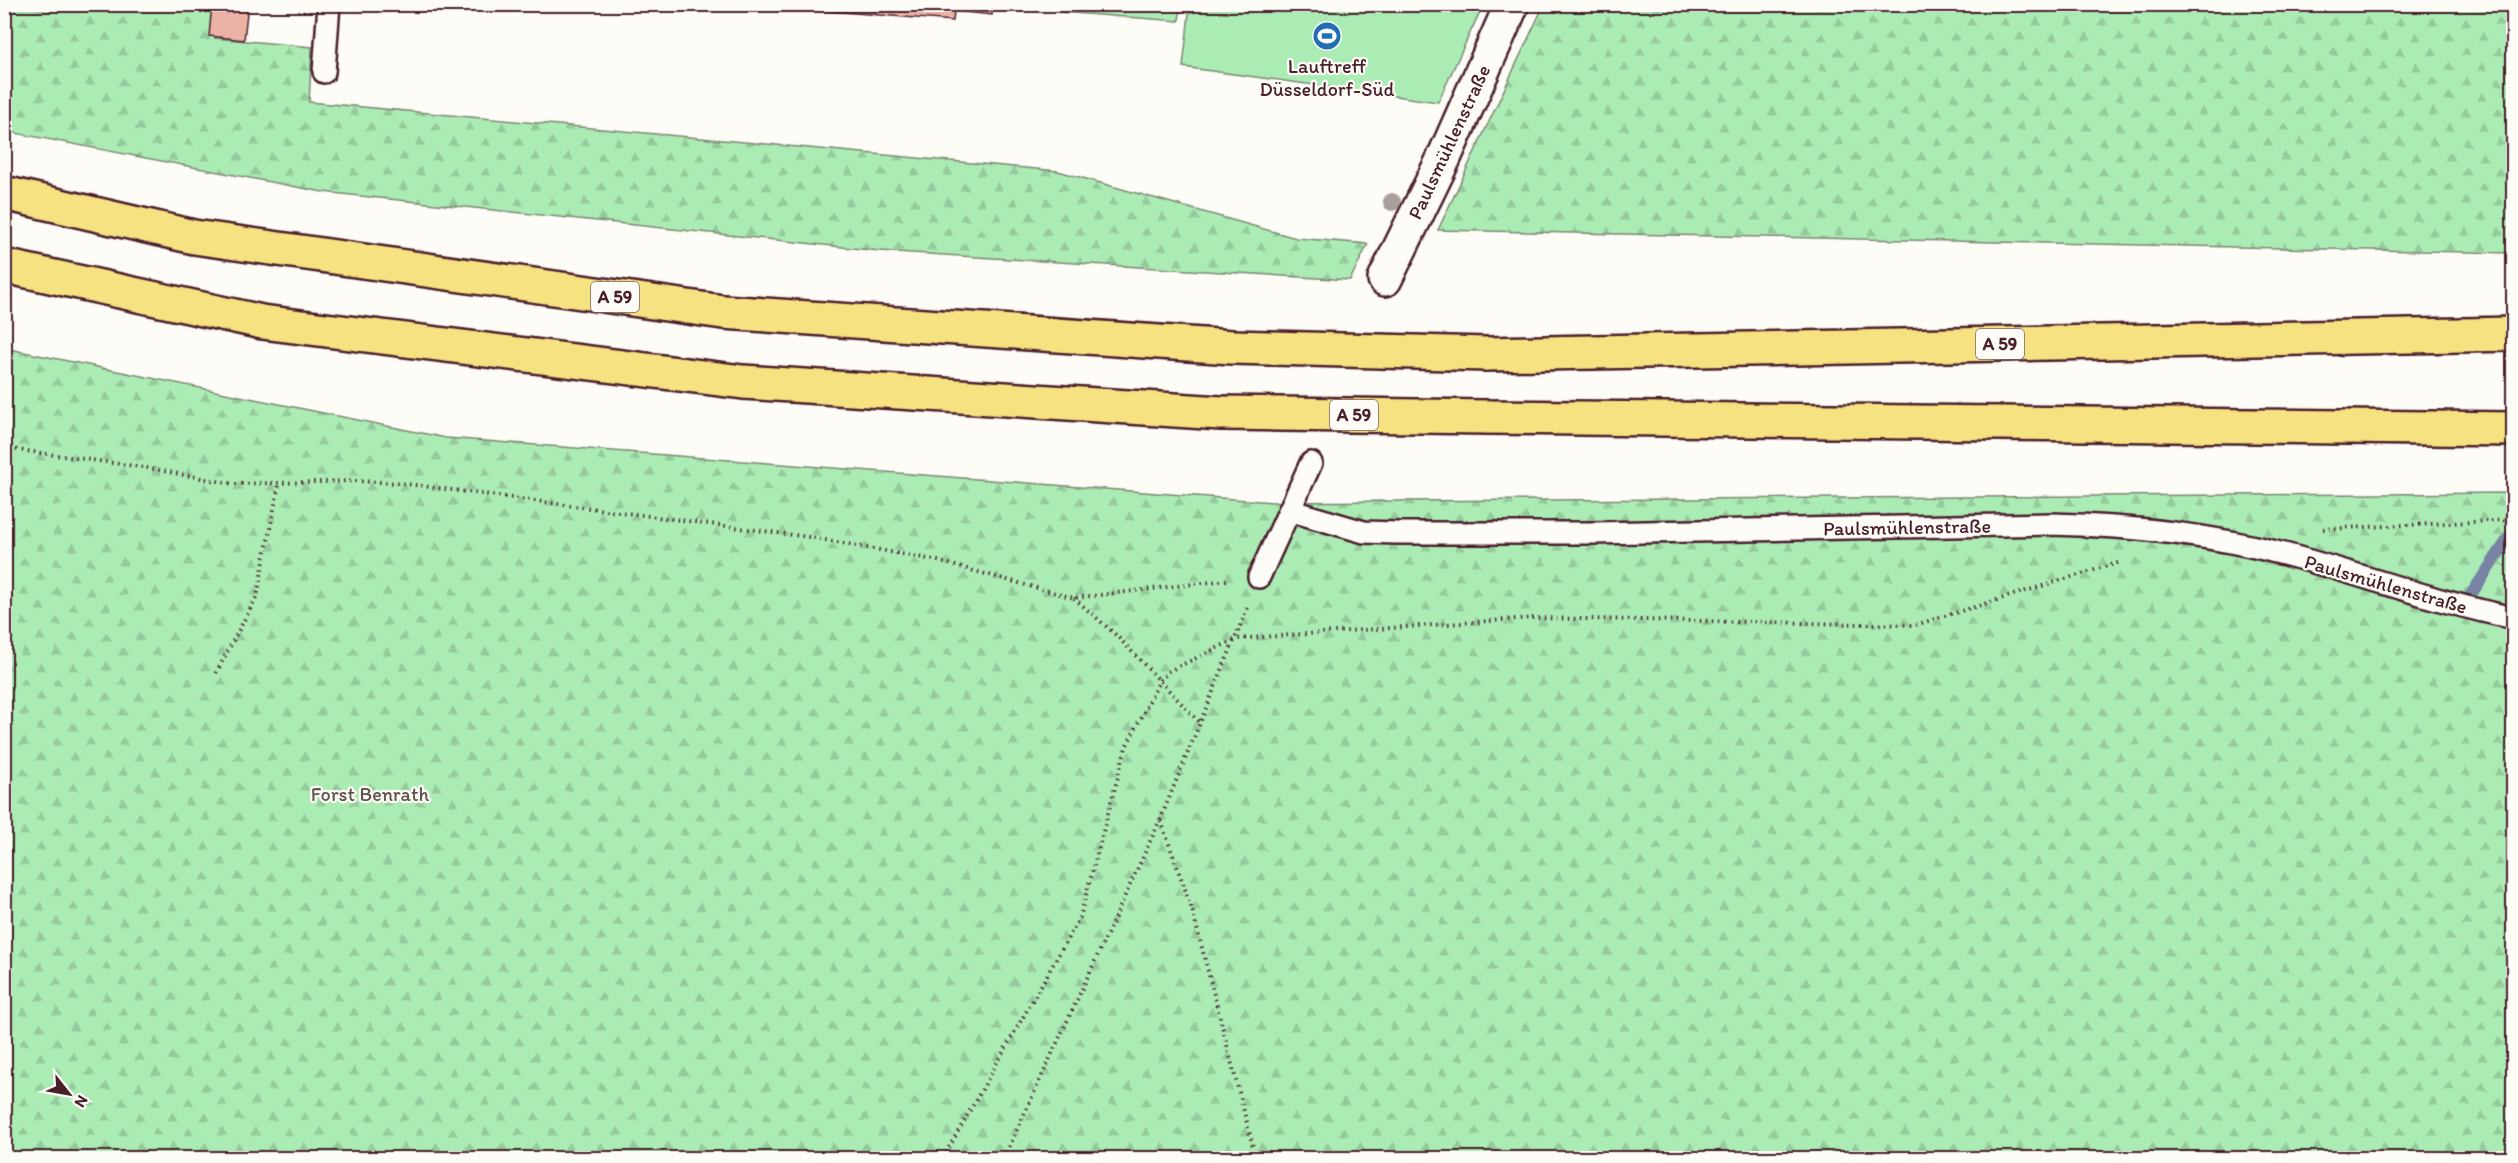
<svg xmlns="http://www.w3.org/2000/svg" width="2518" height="1163" viewBox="0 0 2518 1163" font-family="Itim,sans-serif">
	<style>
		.forest { fill: url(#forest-firs); stroke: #7a8670; stroke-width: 1.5 }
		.garden { fill: #abecb5; stroke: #7a8670; stroke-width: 1.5 }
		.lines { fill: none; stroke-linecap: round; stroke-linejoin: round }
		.stream { stroke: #7984a4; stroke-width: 12 }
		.building { fill: #ebb2a5; stroke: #4a1f2b; stroke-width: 1.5 }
		.lane-casing { stroke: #4a1f2b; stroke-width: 26 }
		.street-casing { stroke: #4a1f2b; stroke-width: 38 }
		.highway-casing { stroke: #4a1f2b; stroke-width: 38 }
		.path { stroke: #4a1f2b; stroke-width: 4; stroke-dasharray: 1.5 4.5; stroke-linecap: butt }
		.lane { stroke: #fdfcf7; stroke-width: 21 }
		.street { stroke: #fdfcf7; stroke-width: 33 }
		.highway { stroke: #f6e281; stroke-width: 33 }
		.highway-bridge-casing { stroke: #4a1f2b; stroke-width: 38; stroke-linecap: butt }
		.highway-bridge { stroke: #f6e281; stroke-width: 33 }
		.tree { fill: #a89e9a }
		.labels { text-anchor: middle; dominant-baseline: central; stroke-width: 4.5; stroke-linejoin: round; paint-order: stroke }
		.shield { fill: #fdfcf7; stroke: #806168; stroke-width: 1.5 }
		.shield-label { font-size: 18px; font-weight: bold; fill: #4a1f2b }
		.poi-label { font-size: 20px; fill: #4a1f2b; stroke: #fdfcf7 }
		.street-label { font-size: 20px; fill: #4a1f2b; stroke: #fdfcf7 }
		.park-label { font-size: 20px; fill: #62524e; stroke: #fdfcf7 }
	</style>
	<defs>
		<pattern id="forest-firs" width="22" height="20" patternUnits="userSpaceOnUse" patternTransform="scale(1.5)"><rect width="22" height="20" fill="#abecb5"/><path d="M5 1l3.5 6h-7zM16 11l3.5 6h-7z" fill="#95ca9c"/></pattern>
	</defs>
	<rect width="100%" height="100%" fill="#fdfcf7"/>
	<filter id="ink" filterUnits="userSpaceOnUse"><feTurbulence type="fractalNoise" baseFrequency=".0167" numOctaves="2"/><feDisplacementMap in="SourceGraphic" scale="12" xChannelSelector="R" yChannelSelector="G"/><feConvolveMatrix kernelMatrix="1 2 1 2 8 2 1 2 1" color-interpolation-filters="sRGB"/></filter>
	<g filter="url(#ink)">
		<!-- forest -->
		<path class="forest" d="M4,5H218L215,38L312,47L309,102L1058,171L1296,238L1368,244L1350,280L880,251L323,192L5,131Z
			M1544,5H2513V253L1438,230Z
			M4,348L446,438L1272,502L2513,493V1158H5Z"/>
		<!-- garden -->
		<path class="garden" d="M1061,5V4L1181,5L1179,21L1060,12Z
			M1190,5V4L1483,5L1438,102L1183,67Z"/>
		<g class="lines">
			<!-- stream -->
			<path class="stream" d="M2470,596L2514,530"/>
		</g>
		<!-- building -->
		<path class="building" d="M212,4H248L244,40L209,36Z
			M806,4H993L992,15L954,11L953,21L806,9Z"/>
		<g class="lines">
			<!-- lane casing -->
			<g class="lane-casing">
				<path id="lane" d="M324,72L329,4
					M1292,511L1364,532L1397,533H1593L2053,524C2131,526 2208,534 2284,554C2361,574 2435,602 2514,618
					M1259,577L1311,463"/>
			</g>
			<!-- street casing -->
			<g class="street-casing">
				<path id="street" d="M1385,279L1443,160L1512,4"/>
			</g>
			<!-- highway casing -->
			<g class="highway-casing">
				<path id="highway" d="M4,193L194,237L723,312L1232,347
					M4,266L262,322L743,382L1221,413
					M1486,354L2514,334
					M1487,417L2514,429"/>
			</g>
			<!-- path -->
			<path class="path" d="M4,448L142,467L233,484L358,481L399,483L809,537L934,560L1074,598L1228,580
				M2323,529L2514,520
				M1074,598L1116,635L1201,724
				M216,673L257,596L279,484
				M1161,821L1192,909L1256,1158
				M943,1158L1080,917L1126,747L1160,680L1169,671L1236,639L1531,618L1915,625L2121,562
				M1004,1158L1160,820L1248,607"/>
			<!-- lane -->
			<use href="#lane" class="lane"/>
			<!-- street -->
			<use href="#street" class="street"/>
			<!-- highway -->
			<use href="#highway" class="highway"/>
			<!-- highway-bridge casing -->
			<g class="highway-bridge-casing">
				<path id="highway-bridge" d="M1232,347L1486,354
					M1221,413L1487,417"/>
			</g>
			<!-- highway-bridge -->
			<use href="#highway-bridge" class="highway-bridge"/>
		</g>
		<!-- trees -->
		<circle class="tree" cx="1392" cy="202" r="9"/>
	</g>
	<!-- icons -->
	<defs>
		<g id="stadium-disc" transform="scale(1.5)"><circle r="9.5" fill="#1f6fb2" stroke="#fdfcf7"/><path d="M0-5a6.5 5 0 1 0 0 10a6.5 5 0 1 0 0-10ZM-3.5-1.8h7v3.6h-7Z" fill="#fff"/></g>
	</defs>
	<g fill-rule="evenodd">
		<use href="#stadium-disc" x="1327" y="36"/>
	</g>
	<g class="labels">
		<!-- shield labels -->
		<g class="shield">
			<rect x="591" y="282" width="48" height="30" rx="4.5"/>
			<rect x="1976" y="329" width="48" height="30" rx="4.5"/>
			<rect x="1330" y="400" width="48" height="30" rx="4.5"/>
		</g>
		<g class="shield-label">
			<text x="615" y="297">A 59</text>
			<text x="2000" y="344">A 59</text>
			<text x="1354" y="415">A 59</text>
		</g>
		<!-- poi labels -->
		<g class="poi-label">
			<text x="1327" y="66">Lauftreff<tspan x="1327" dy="23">Düsseldorf-Süd</tspan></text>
		</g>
		<!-- street labels -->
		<g class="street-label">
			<text transform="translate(1449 142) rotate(-65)">Paulsmühlenstraße</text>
			<text transform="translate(1907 527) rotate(-1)">Paulsmühlenstraße</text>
			<text transform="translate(2386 584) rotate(16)">Paulsmühlenstraße</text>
		</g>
		<!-- park labels -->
		<g class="park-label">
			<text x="370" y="794">Forst Benrath</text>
		</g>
	</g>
	<!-- margin -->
	<rect width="2518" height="1163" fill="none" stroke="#fdfcf7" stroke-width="24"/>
	<rect x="12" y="12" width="2494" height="1139" fill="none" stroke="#4a1f2b" stroke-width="2" filter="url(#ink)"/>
	<!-- north arrow -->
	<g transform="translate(69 1094) rotate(121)" stroke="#fdfcf7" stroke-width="4.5" paint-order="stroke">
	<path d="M0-4.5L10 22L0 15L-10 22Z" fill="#4a1f2b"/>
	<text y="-9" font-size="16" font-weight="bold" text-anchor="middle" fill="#4a1f2b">N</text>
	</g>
</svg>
